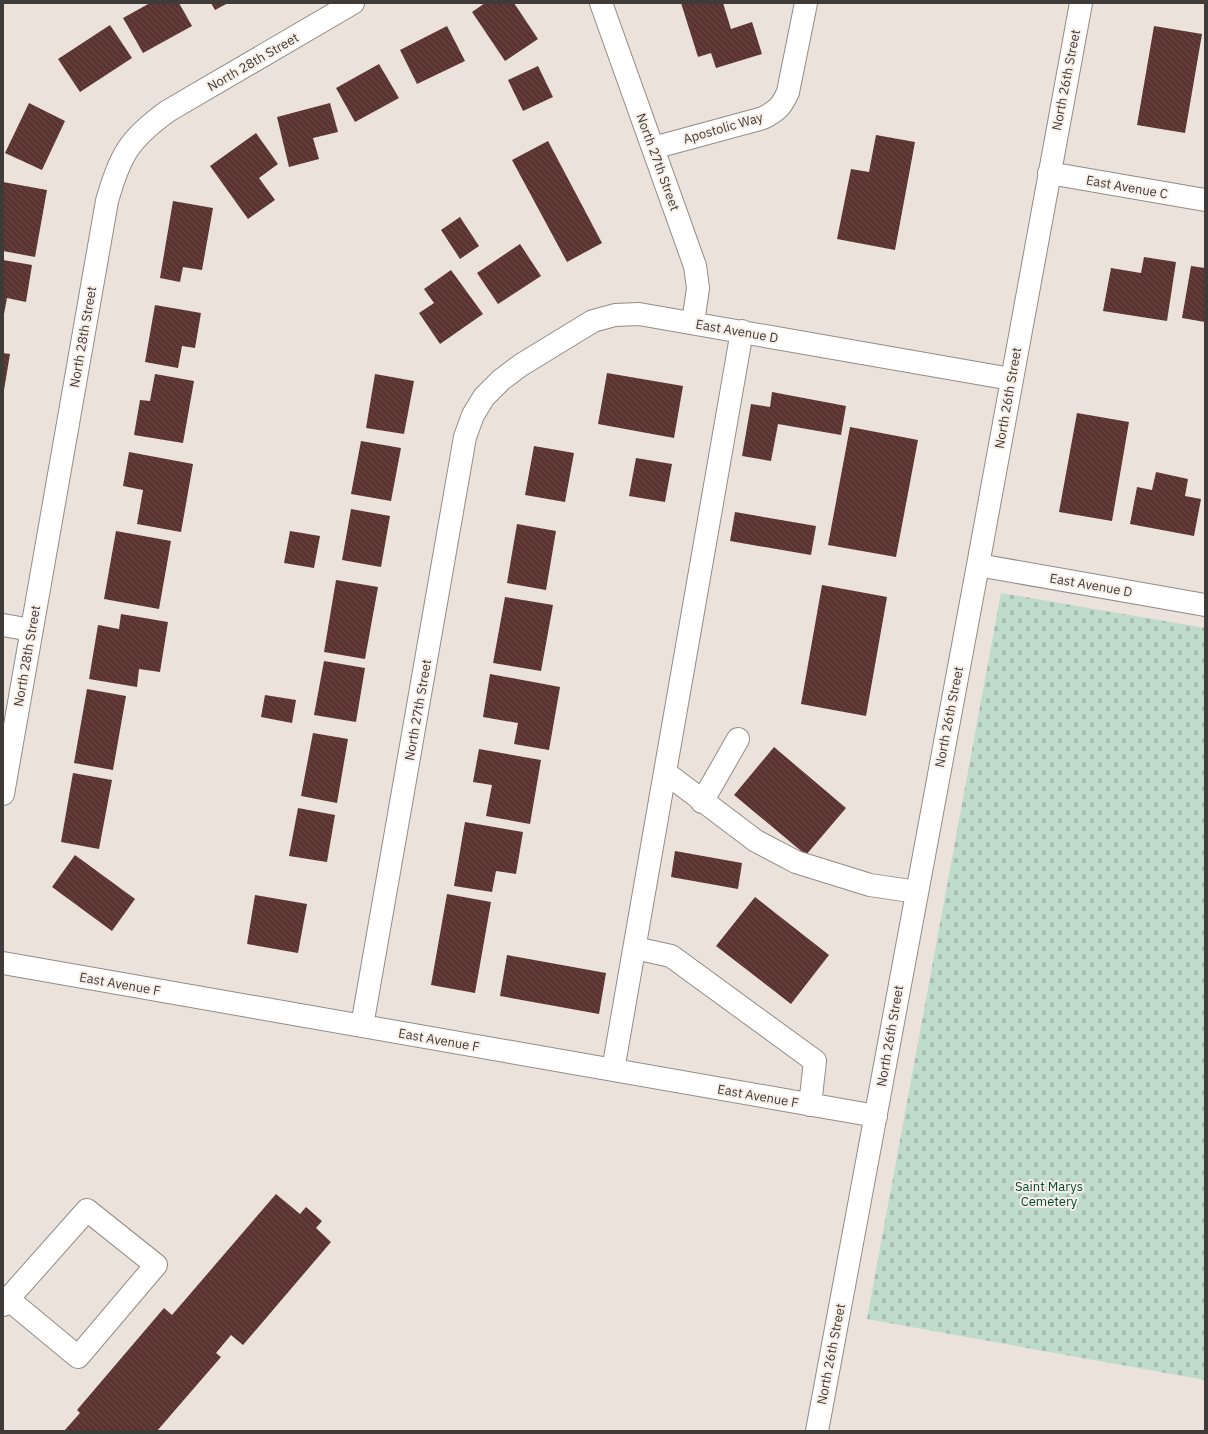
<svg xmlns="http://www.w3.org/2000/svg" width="1208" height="1434" viewBox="0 0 1208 1434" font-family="'IBM Plex Sans',sans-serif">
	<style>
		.cemetery { fill: url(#cemetery-stones) }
		.building { fill: url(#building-back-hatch) }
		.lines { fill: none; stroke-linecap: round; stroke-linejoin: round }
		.minor-casing { stroke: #938c85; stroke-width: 24 }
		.minor { stroke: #fff; stroke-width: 22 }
		.labels { text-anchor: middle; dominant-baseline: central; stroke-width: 4; stroke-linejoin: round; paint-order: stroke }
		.street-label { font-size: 13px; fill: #3e3b38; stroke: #f8f0e8 }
		.park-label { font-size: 13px; fill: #004c2d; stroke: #f8f0e8 }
	</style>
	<defs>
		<pattern id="cemetery-stones" width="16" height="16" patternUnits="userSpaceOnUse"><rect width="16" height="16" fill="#bfdbca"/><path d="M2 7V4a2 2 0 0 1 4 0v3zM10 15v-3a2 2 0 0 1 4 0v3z" fill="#a5bdae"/></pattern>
		<pattern id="building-back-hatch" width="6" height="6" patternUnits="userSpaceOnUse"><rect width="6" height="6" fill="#5b3431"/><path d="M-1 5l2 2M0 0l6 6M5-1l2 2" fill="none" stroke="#6b4a47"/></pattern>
	</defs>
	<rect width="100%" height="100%" fill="#ebe2db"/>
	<!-- cemetery -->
	<path class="cemetery" d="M1001,593L1205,628V1380L867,1319Z"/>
	<!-- building -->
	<path class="building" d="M150,3H179L192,26L143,53L123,18Z
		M211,3H228L215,10Z
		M485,3H514L538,39L505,61L472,12Z
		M681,3H723L731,29L752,22L762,54L716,68L711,53L698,57Z
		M110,25L132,58L80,92L58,59Z
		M447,26L465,61L417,84L400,50Z
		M1154,26L1202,34L1185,133L1137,125Z
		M379,64L399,98L355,122L336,88Z
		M538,66L553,97L523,111L508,80Z
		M29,103L65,121L42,170L5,153Z
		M330,103L338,132L313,138L319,159L289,167L277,117Z
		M256,133L278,164L259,178L275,200L248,219L210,166Z
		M876,135L915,142L895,250L837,239L851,169L869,172Z
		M548,141L602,243L567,262L512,160Z
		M3,182L47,190L35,257L3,251Z
		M173,201L213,208L202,270L183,267L180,282L160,278Z
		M460,217L479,246L460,259L441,230Z
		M520,244L541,276L498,304L477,273Z
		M1144,257L1176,262L1167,321L1103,311L1111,268L1141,273Z
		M3,260L32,265L26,302L7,298L4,314Z
		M1191,266L1205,268V322L1182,318Z
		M451,270L483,314L440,344L419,313L434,303L424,289Z
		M155,305L201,313L195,348L182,346L178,368L145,362Z
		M3,353L10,354L4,390H3Z
		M607,373L683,386L674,438L598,424Z
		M155,374L194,381L183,443L134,435L140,400L150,401Z
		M375,374L414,381L404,434L366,428Z
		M772,392L846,406L841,435L778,424L771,461L742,456L751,404L770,407Z
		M1077,413L1129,422L1112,521L1059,512Z
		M850,427L918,440L896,557L828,545Z
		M361,441L401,448L391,501L351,494Z
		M534,446L574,453L565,502L525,495Z
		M129,452L193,464L181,532L137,524L143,490L123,486Z
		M636,458L672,464L665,502L629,496Z
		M1156,472L1188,479L1185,496L1201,499L1194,536L1130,524L1137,487L1152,490Z
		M351,509L390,516L381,567L342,560Z
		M735,512L816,526L811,555L730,541Z
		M517,524L556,531L546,590L507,583Z
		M116,531L171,541L159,609L104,599Z
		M290,531L320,536L314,568L284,563Z
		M336,580L378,587L365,659L324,652Z
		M822,585L887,597L866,716L801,704Z
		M505,597L553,605L541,671L493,663Z
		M121,614L168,622L160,672L139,669L137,687L89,679L98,625L119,629Z
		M324,661L365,668L356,722L314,715Z
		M490,674L560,687L549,750L514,744L518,723L483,717Z
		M87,689L126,696L113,770L74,763Z
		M265,695L296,700L292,723L261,717Z
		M313,733L348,739L337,803L301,796Z
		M774,747L846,808L806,855L734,795Z
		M479,749L541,760L530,824L486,816L492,785L473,782Z
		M73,773L112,780L99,849L61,842Z
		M298,808L335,815L327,862L289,856Z
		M465,822L523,832L516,874L496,871L492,892L454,886Z
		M675,851L742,863L738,889L671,877Z
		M75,855L135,899L112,931L52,887Z
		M447,894L491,902L475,993L431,985Z
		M255,895L307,904L298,953L247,944Z
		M755,897L829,955L791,1004L716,946Z
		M507,955L606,973L599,1014L500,996Z
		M276,1194L300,1214L306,1207L322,1221L316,1228L331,1242L243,1345L231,1335L216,1353L221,1357L157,1431H64L80,1413L77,1410L164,1308L172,1315Z"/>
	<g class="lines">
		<!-- minor casing -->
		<g class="minor-casing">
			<path id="minor" d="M601,3L695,266L698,288L693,323
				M653,148L763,118C777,111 782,106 788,92L806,3
				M1049,173L1205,200
				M978,565L1205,605
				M3,625L31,630
				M666,773L756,841L796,862L870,885L917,892
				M3,794L107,201C120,155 129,139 168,111L353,3
				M702,802L738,739
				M635,948L671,956L815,1061L810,1105
				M3,963L876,1116
				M362,1026L465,437L473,415L484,397L501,380L521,365L593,321L615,315L639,314L1011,379
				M613,1070L742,331
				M3,1305L8,1299L87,1210L156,1265L78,1357L8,1299
				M817,1431L978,565L1081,3"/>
		</g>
		<!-- minor -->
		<use href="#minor" class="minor"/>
	</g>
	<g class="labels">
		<!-- street labels -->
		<g class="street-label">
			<text transform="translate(253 62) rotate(-30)">North 28th Street</text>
			<text transform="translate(1066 80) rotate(-79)">North 26th Street</text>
			<text transform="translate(723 128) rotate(-16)">Apostolic Way</text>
			<text transform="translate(658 162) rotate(70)">North 27th Street</text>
			<text transform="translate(1127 187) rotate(10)">East Avenue C</text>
			<text transform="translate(737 331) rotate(10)">East Avenue D</text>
			<text transform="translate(83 337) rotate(-80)">North 28th Street</text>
			<text transform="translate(1008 398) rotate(-80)">North 26th Street</text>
			<text transform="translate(1091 585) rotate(10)">East Avenue D</text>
			<text transform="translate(27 656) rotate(-80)">North 28th Street</text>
			<text transform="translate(418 710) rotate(-80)">North 27th Street</text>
			<text transform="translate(949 717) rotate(-79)">North 26th Street</text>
			<text transform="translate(120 984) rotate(10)">East Avenue F</text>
			<text transform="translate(890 1036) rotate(-80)">North 26th Street</text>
			<text transform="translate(439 1040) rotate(10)">East Avenue F</text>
			<text transform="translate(758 1096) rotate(10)">East Avenue F</text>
			<text transform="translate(831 1354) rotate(-79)">North 26th Street</text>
		</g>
		<!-- park labels -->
		<g class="park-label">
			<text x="1049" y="1186">Saint Marys<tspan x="1049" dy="15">Cemetery</tspan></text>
		</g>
	</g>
	<!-- border -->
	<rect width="1208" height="1434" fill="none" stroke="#3e3b38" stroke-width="8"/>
</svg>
